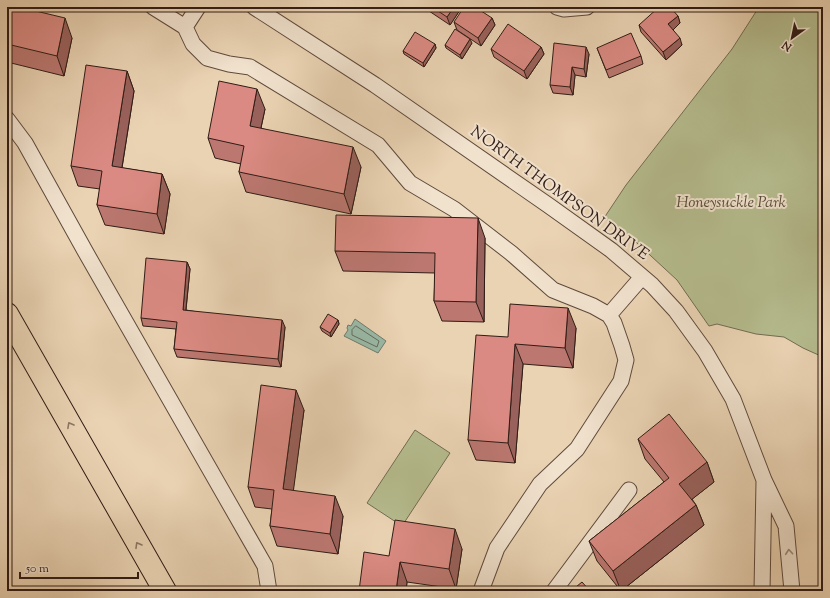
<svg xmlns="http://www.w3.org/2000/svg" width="830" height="598" viewBox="0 0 830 598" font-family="'Sorts Mill Goudy',serif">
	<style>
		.green { fill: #b5bc8e; stroke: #726c52 }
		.water { fill: #99b9a6; stroke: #6f7a6c }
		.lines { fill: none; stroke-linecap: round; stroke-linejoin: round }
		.shore { stroke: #646a5e; stroke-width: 1 }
		.minor-casing { stroke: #5e4a3c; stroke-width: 17 }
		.highway-casing { stroke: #301c15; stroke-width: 24 }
		.minor { stroke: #f1e2ce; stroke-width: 15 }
		.highway { stroke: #ead3b3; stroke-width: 22 }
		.wall { fill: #bb7770; stroke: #301c15 }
		.shaded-wall { fill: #99615b; stroke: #301c15 }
		.building { fill: #da8a82; stroke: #301c15 }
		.oneway { stroke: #8d7864 }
		.oneway2 { stroke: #9a897b }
		.labels { text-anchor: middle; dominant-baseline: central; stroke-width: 4; stroke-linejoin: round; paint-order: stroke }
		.street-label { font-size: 16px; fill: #301c15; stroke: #f1e2ce }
		.park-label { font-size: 16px; font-style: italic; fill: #584c39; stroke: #f1e2ce }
	</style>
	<rect width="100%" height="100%" fill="#ead3b3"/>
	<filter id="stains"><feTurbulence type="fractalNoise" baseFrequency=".005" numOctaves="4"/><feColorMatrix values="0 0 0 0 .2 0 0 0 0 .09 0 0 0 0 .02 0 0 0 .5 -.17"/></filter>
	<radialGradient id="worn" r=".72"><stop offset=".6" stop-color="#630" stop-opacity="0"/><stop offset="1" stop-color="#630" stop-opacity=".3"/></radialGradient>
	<!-- green -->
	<path class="green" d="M759,7H823V357L803,348L784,337L756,334L717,324L709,326L677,280L625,232L604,218L626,185L732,49Z
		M415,430L450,453L402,526L367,503Z"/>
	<!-- water -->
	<path class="water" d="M355,319L386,341L378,353L344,336L348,330L347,328L348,325L351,326Z"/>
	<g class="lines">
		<!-- shore -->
		<path class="shore" d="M356,326L379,341L377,347L352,335V330Z"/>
		<!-- minor casing -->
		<g class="minor-casing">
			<path id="minor" d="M153,7L185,27L193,44L207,58L229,64L250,67L378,145L410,183L454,209L511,253L553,290L593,306L609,315L614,323L622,346L626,360L621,381L577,449L540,484L497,548L481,591
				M254,7L375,85L548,205L611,250L652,285L676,311L705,351L733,399L764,480L786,526L792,591
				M557,7L564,9L587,7
				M185,27L198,7
				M7,119L25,143L85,251L265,566L269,591
				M609,315L642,277
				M554,591L629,490
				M762,591L764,481"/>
		</g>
		<!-- highway casing -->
		<g class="highway-casing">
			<path id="highway" d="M7,314L165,591"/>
		</g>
		<!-- minor -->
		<use href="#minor" class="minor"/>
		<!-- highway -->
		<use href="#highway" class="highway"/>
	</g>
	<!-- wall -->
	<path class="wall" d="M7,7H31V10L72,38L64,76L7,62Z
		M423,7H462L450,25Z
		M678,16L680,23L673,30L682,45L666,60L641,32L639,25Z
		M492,18L495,25L481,46L457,30L454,22Z
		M472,43L462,59L446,48L445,45Z
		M435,44L436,48L424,67L404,54L403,51Z
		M541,47L544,54L527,79L494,57L491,49Z
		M597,48L641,56L643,64L609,78Z
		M589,54L586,77L575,75L573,95L553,93L550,85Z
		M127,71L134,91L122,168L162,174L170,194L164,234L105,225L97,205L100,189L78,186L71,166Z
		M265,109L261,128L361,167L351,214L246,192L239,172L241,164L215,158L208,138Z
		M485,238L484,322L442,321L434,301L435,273L343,271L335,251Z
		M187,262L190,269L186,310L285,327L281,367L177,357L174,349L176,329L143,326L141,318Z
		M338,320L339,324L331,337L322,331L320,327Z
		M576,328L573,368L523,364L515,463L476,460L468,440L508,337Z
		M304,410L293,490L343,516L338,554L277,546L270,526L272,509L255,507L248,487Z
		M638,439L707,462L714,482L692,499L696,505L704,525L621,591L597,561L589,541L664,482L645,459Z
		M462,549L456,589L407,582L406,591H359L389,556Z"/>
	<!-- shaded-wall -->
	<path class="shaded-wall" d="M19,7H31L27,27Z
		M454,7H462L450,25L447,17Z
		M678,16L680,23L671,32L668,24Z
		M65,18L72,38L64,76L57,56Z
		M492,18L495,25L481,46L478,38Z
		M680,38L682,45L666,60L663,52Z
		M470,39L472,43L462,59L460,55Z
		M435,44L436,48L424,67L423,63Z
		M541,47L544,54L527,79L524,71Z
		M586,47L589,54L586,77L584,69Z
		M572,67L575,75L573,95L570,87Z
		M127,71L134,91L119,186L112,166Z
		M257,89L265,109L257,146L250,126Z
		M353,147L361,167L351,214L344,194Z
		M162,174L170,194L164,234L157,214Z
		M478,218L485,238L484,322L476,302Z
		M187,262L190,269L185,318L183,310Z
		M568,308L576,328L573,368L565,348Z
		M282,320L285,327L281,367L278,359Z
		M338,320L339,324L331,337L330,333Z
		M515,344L523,364L515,463L508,443Z
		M296,390L304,410L291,509L283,489Z
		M707,462L714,482L686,504L679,484Z
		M335,496L343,516L338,554L330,534Z
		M696,505L704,525L621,591L613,571Z
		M455,529L462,549L456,589L449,569Z
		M400,562L407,582L406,591H396Z"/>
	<!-- building -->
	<path class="building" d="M7,7H19L65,18L57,56L7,44Z
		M432,7H454L447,17Z
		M464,7H475L492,18L478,38L454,22Z
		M659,7H670L678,16L668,24L680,38L663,52L639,25Z
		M508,24L541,47L524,71L491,49Z
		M455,29L470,39L460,55L445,45Z
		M415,32L435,44L423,63L403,51Z
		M631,33L641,56L606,70L597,48Z
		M554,43L586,47L584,69L572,67L570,87L550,85Z
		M86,65L127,71L112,166L162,174L157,214L97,205L102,171L71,166Z
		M219,81L257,89L250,126L353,147L344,194L239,172L244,146L208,138Z
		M336,215L478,218L476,302L434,301L435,253L335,251Z
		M146,258L187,262L183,310L282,320L278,359L174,349L177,322L141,318Z
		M510,304L568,308L565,348L515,344L508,443L468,440L476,335L508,337Z
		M328,314L338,320L330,333L320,327Z
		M261,385L296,390L283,489L335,496L330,534L270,526L274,490L248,487Z
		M669,414L707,462L679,484L696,505L613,571L589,541L669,478L638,439Z
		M395,520L455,529L449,569L400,562L396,591H359L364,552L389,556Z
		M582,582L590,591H571Z"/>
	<!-- one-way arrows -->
	<defs><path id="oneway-chevron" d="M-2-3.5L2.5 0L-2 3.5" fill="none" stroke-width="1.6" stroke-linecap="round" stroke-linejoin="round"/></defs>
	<g class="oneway">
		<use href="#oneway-chevron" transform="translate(70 425) rotate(-119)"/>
		<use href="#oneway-chevron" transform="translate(138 545) rotate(-120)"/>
	</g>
	<use class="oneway2" href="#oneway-chevron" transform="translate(789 552) rotate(-95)"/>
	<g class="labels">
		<!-- street labels -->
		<g class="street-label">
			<text transform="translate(559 194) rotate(36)">NORTH THOMPSON DRIVE</text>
		</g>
		<!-- park labels -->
		<g class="park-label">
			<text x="731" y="203">Honeysuckle Park</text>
		</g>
	</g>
	<!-- margin -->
	<rect width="830" height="598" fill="none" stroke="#ead3b3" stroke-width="24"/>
	<rect x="8" y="8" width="814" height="582" fill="none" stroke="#301c15" stroke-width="2"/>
	<rect x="12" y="12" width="806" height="574" fill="none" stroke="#301c15"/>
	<!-- north arrow -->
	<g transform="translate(792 38) rotate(213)" stroke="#f1e2ce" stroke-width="3" paint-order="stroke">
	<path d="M0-3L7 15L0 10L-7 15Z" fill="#301c15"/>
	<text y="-6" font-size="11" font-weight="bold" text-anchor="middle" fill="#301c15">N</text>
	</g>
	<!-- scale -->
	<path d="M20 572v6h118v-6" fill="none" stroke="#301c15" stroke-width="2"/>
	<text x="26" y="572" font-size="12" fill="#301c15" stroke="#f1e2ce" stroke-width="3" paint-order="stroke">50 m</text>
	<rect width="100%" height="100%" filter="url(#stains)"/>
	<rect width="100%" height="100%" fill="url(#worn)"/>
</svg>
